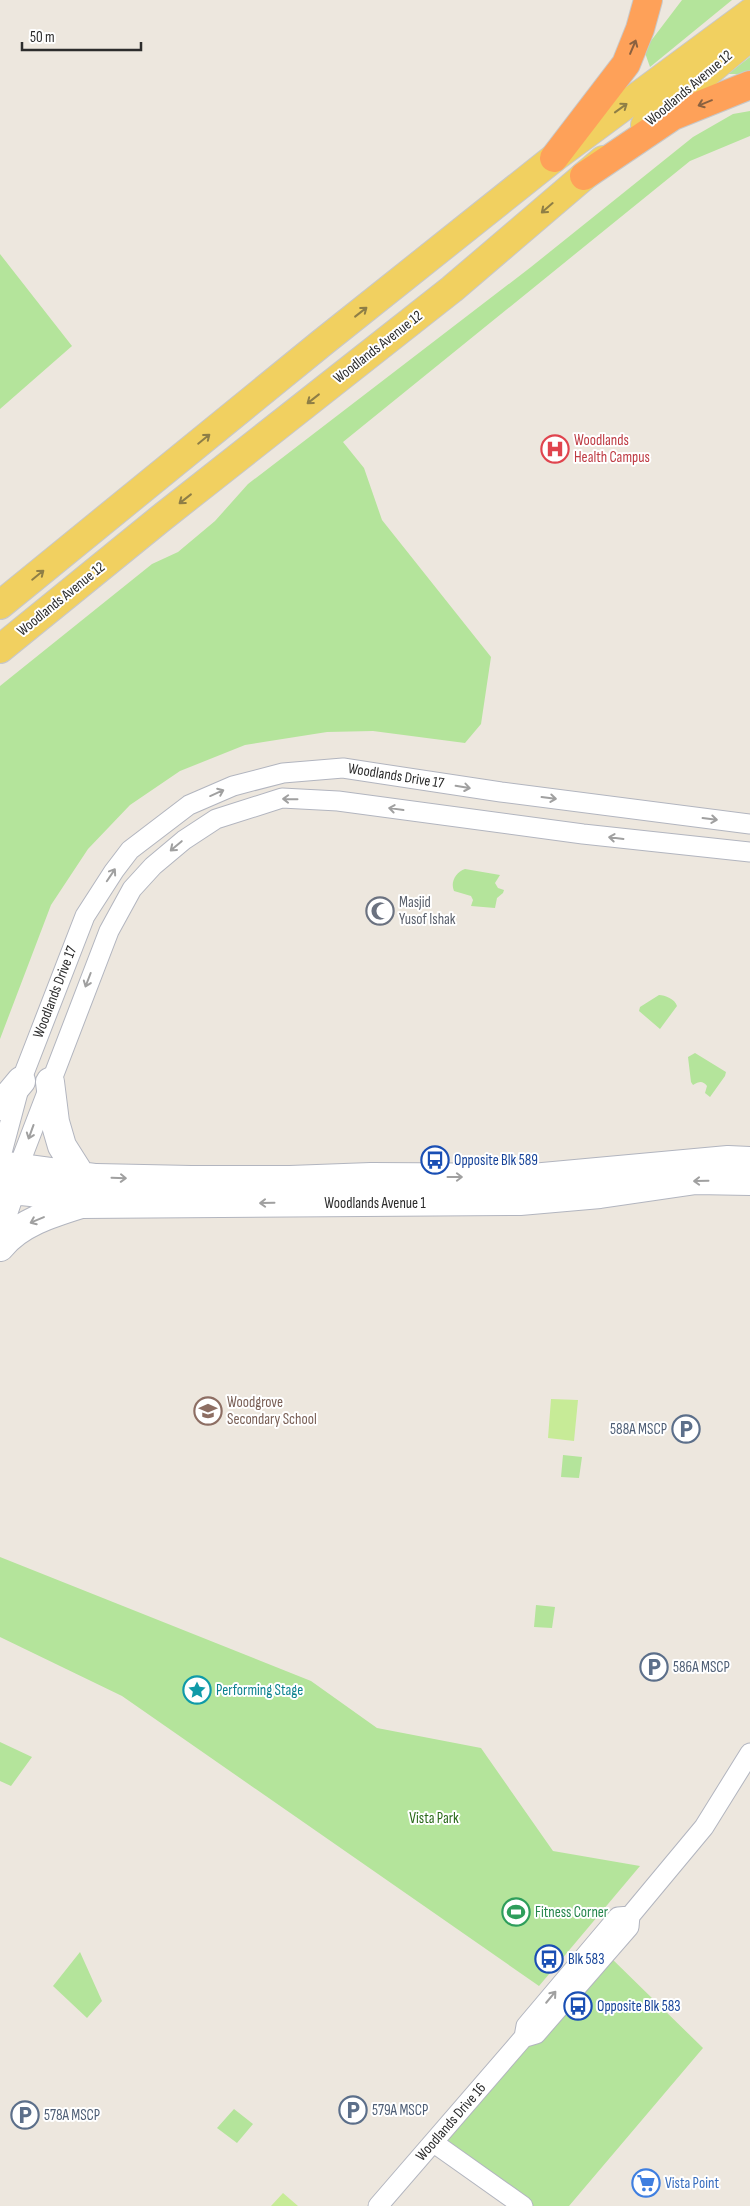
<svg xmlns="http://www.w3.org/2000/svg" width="750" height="2206" viewBox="0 0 750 2206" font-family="'Sofia Sans Condensed',sans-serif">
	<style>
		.green { fill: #b4e49b }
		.pitch { fill: #c7eb97 }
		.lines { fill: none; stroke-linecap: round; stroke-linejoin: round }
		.street-casing { stroke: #b2b5bf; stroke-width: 21 }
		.secondary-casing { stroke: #b2b5bf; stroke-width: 30 }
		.primary-casing { stroke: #c8c8c8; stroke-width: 30 }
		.highway-casing { stroke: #c8c8c8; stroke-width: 30 }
		.street { stroke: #fff; stroke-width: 19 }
		.secondary { stroke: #fff; stroke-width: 28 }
		.primary { stroke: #f1d060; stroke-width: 28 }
		.highway { stroke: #fea159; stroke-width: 28 }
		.oneway { stroke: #8a6140 }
		.oneway2 { stroke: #8e7e46 }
		.oneway3 { stroke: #a0a0a0 }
		.labels { text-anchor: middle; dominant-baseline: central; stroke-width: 4; stroke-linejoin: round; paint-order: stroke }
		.street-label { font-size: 15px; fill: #2c2c2c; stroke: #fff }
		.health-label { font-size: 15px; fill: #be3a42; stroke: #fff; text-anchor: start }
		.worship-label { font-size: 15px; fill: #5b616d; stroke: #fff; text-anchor: start }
		.transit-label { font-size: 15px; fill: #164399; stroke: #fff; text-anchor: start }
		.education-label { font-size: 15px; fill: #785e54; stroke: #fff; text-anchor: start }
		.service-label { font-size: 15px; fill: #4e5e75; stroke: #fff; text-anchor: start }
		.culture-label { font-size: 15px; fill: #0d838f; stroke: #fff; text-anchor: start }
		.park-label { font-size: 15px; fill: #2b6a1b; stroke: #fff }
		.leisure-label { font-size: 15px; fill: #27864d; stroke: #fff; text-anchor: start }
		.shop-label { font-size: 15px; fill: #366cbe; stroke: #fff; text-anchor: start }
	</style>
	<rect width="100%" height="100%" fill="#ede7de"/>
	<!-- green -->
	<path class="green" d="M682,0H732L650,67L644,50Z
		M750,57V74H728Z
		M750,111V136L690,161L343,442L364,468L382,520L491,657L481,724L465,743L373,731L327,732L245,745L180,771L130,805L88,849L51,905L0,1039V686L152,564L178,552L215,521L248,484L531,267L693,137L733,114Z
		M0,254L72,346L0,409Z
		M465,869L500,875L495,883L498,888L504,890L503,893L497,898L495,908L471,906L473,900L471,896L454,891C450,882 456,872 465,869Z
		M659,995C665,995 675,999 677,1006L660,1029L639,1011L640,1007Z
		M695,1053L726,1072L725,1076L710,1097L705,1093L707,1086C702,1080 699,1082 693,1085L691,1082L688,1057Z
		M563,1455L582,1457L579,1478L561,1477Z
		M0,1557L311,1681L377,1728L481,1748L553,1851L640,1866L539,1986L122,1696L0,1637Z
		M536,1605L555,1607L552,1628L534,1627Z
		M0,1742L32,1757L11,1786L0,1781Z
		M80,1952L102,2001L87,2018L53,1986Z
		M607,1954L703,2048L569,2206H526L437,2143Z
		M234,2109L253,2124L237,2143L217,2128Z"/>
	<!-- pitch -->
	<path class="pitch" d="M551,1399L578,1400L574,1441L548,1438Z
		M283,2193L298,2206H271Z"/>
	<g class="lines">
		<!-- street casing -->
		<g class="street-casing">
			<path id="street" d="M0,1160L21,1081L85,916L114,871L130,850L189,805L233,786L283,773L343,768L501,792L750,824
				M18,1168L109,931L132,889L153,866L184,840L216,819L282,798L338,801L583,834L750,852
				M526,2037L536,2034L629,1927L630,1916L704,1827L750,1753
				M434,2143L523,2206
				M378,2206L524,2037L526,2026L618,1917L630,1916"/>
		</g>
		<!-- secondary casing -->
		<g class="secondary-casing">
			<path id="secondary" d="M50,1082L55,1122L62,1146L81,1176
				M0,1106L21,1081
				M0,1165L96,1178L191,1180H290L371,1177L532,1178L728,1160L750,1161
				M0,1189L31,1192L81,1204L520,1201L600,1194L696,1180L750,1181
				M0,1222L16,1175
				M0,1247C19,1223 52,1213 81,1204"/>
		</g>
		<!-- primary casing -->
		<g class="primary-casing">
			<path id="primary" d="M645,125L750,37
				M0,605L323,342L554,158L750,13
				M0,649L160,519L452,289L603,160"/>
		</g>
		<!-- highway casing -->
		<g class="highway-casing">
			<path id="highway" d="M554,158L626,64L640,29L648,0
				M584,176L673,116L750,85"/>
		</g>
		<!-- street -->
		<use href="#street" class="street"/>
		<!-- secondary -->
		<use href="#secondary" class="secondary"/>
		<!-- primary -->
		<use href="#primary" class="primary"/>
		<!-- highway -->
		<use href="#highway" class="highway"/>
	</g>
	<!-- one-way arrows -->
	<defs><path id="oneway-shaft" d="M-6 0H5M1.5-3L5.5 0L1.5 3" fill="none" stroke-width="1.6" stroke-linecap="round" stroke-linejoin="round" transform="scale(1.25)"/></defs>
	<g class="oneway">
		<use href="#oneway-shaft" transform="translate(633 47) rotate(-67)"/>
		<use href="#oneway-shaft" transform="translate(705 103) rotate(158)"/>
	</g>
	<g class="oneway2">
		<use href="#oneway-shaft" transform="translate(621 108) rotate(-36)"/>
		<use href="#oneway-shaft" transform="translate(547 208) rotate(139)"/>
		<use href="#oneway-shaft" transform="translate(361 312) rotate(-38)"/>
		<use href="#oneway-shaft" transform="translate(313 399) rotate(142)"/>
		<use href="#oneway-shaft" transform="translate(204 439) rotate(-39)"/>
		<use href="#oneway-shaft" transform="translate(185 499) rotate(142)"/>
		<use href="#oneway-shaft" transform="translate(38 575) rotate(-39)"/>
	</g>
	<g class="oneway3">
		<use href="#oneway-shaft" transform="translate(463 787) rotate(9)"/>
		<use href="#oneway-shaft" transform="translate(217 793) rotate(-24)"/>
		<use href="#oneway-shaft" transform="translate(549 798) rotate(7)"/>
		<use href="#oneway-shaft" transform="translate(290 799) rotate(-179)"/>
		<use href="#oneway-shaft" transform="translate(396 809) rotate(-172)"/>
		<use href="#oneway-shaft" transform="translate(710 819) rotate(7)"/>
		<use href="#oneway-shaft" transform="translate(616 838) rotate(-173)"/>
		<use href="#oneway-shaft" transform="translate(176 846) rotate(140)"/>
		<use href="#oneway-shaft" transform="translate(111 875) rotate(-56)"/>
		<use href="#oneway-shaft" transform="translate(88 980) rotate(111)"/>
		<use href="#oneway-shaft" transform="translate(31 1132) rotate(110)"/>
		<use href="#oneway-shaft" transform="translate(455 1177)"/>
		<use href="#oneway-shaft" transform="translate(119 1178) rotate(2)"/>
		<use href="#oneway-shaft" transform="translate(701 1181) rotate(179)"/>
		<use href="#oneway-shaft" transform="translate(267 1203) rotate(179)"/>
		<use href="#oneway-shaft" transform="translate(37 1220) rotate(157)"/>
		<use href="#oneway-shaft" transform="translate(551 1997) rotate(-50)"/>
	</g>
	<!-- icons -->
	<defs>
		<g id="hospital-ring" transform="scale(1.4375)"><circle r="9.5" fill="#fff" stroke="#e0444e" stroke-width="1.5"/><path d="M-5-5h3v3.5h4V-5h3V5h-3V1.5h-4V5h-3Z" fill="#e0444e"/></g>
		<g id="mosque-ring" transform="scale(1.4375)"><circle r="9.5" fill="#fff" stroke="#6b7280" stroke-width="1.5"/><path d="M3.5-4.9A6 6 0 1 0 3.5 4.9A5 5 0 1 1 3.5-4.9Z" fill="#6b7280"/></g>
		<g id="bus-ring" transform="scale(1.4375)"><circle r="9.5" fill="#fff" stroke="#1a4fb4" stroke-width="1.5"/><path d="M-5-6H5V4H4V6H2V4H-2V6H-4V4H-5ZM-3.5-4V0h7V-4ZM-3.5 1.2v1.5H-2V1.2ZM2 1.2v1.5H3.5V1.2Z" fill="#1a4fb4"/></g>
		<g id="school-ring" transform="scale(1.4375)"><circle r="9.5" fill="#fff" stroke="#8d6e63" stroke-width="1.5"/><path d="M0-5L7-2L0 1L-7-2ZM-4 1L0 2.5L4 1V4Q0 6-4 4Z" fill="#8d6e63"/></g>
		<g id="parking-ring" transform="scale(1.4375)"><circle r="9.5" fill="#fff" stroke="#5c6f8a" stroke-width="1.5"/><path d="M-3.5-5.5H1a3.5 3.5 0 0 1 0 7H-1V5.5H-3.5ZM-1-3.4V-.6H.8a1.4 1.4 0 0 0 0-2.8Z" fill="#5c6f8a"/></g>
		<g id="sight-ring" transform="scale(1.4375)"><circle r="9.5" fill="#fff" stroke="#0f9aa8" stroke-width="1.5"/><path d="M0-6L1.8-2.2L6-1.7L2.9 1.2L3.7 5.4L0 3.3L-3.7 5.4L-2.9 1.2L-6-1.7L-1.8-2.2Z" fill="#0f9aa8"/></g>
		<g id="stadium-ring" transform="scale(1.4375)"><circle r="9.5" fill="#fff" stroke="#2e9e5b" stroke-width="1.5"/><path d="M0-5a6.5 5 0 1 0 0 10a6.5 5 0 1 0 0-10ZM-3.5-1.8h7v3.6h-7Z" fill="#2e9e5b"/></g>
		<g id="supermarket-ring" transform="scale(1.4375)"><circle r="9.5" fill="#fff" stroke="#3f7fe0" stroke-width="1.5"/><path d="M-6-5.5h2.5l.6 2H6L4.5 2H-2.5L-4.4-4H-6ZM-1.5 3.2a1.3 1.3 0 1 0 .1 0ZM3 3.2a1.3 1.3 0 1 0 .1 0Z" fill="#3f7fe0"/></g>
	</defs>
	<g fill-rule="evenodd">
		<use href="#hospital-ring" x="555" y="449"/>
		<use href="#mosque-ring" x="380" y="911"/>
		<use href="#bus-ring" x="435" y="1160"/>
		<use href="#school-ring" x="208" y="1411"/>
		<use href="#parking-ring" x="686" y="1429"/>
		<use href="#parking-ring" x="654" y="1667"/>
		<use href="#sight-ring" x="197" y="1690"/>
		<use href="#stadium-ring" x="516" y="1912"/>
		<use href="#bus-ring" x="549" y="1959"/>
		<use href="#bus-ring" x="578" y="2006"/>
		<use href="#parking-ring" x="353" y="2110"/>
		<use href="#parking-ring" x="25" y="2115"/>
		<use href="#supermarket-ring" x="646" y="2183"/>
	</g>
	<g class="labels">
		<!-- street labels -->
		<g class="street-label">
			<text transform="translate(689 88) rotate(-40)">Woodlands Avenue 12</text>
			<text transform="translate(378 347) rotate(-38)">Woodlands Avenue 12</text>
			<text transform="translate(61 599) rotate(-39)">Woodlands Avenue 12</text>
			<text transform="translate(396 776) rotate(9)">Woodlands Drive 17</text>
			<text transform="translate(55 992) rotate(-69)">Woodlands Drive 17</text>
			<text x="375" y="1203">Woodlands Avenue 1</text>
			<text transform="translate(451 2122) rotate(-49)">Woodlands Drive 16</text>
		</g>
		<!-- health labels -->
		<g class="health-label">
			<text x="574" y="440">Woodlands<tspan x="574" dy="17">Health Campus</tspan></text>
		</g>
		<!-- worship labels -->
		<g class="worship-label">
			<text x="399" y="902">Masjid<tspan x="399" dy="17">Yusof Ishak</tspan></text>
		</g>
		<!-- transit labels -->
		<g class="transit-label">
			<text x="454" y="1160">Opposite Blk 589</text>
			<text x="568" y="1959">Blk 583</text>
			<text x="597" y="2006">Opposite Blk 583</text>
		</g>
		<!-- education labels -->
		<g class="education-label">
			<text x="227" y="1402">Woodgrove<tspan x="227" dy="17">Secondary School</tspan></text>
		</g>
		<!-- service labels -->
		<g class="service-label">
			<text x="667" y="1429" text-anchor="end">588A MSCP</text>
			<text x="673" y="1667">586A MSCP</text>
			<text x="372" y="2110">579A MSCP</text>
			<text x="44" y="2115">578A MSCP</text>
		</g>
		<!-- culture labels -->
		<g class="culture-label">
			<text x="216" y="1690">Performing Stage</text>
		</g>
		<!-- park labels -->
		<g class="park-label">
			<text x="434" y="1818">Vista Park</text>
		</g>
		<!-- leisure labels -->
		<g class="leisure-label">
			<text x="535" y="1912">Fitness Corner</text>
		</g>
		<!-- shop labels -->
		<g class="shop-label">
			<text x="665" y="2183">Vista Point</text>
		</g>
	</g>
	<!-- scale -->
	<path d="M22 42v8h119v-8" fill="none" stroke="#2c2c2c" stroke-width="2.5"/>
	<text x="30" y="42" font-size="15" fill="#2c2c2c" stroke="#ffffff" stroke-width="4" paint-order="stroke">50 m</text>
</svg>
